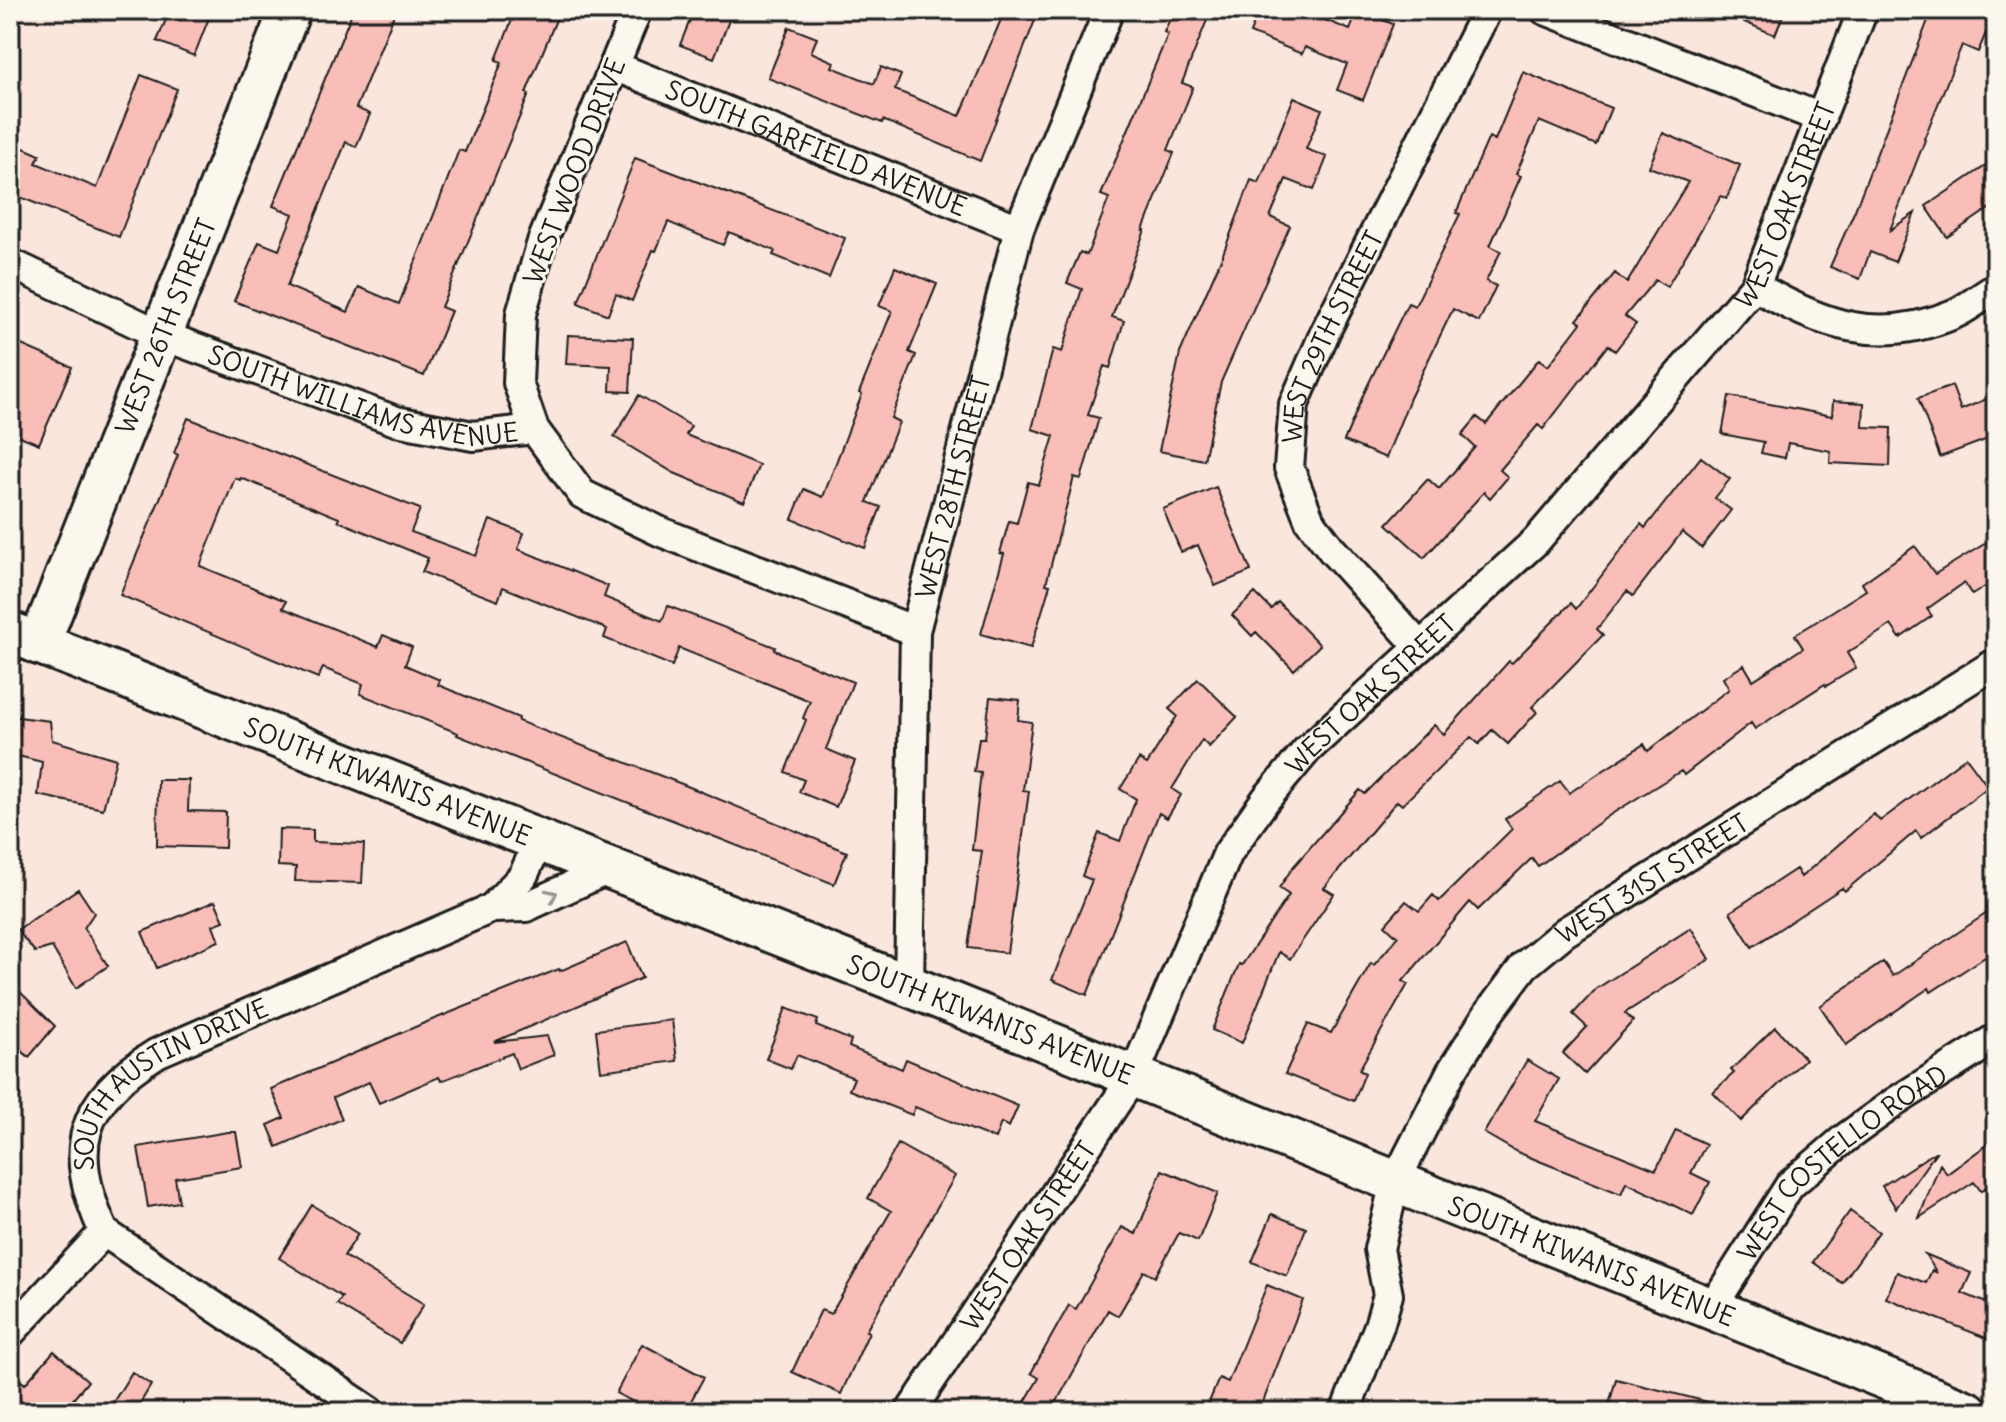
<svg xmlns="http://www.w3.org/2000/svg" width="2006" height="1422" viewBox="0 0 2006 1422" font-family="Delius,sans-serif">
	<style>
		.building { fill: #fabeb9; stroke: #1c1c1c; stroke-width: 2 }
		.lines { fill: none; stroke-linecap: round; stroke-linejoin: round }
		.street-casing { stroke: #1c1c1c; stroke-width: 34 }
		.secondary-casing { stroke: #1c1c1c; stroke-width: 46 }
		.street { stroke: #fbf7ec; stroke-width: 28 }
		.secondary { stroke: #fbf7ec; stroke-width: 40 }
		.oneway { stroke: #97948e }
		.labels { text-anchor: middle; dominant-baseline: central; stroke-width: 6; stroke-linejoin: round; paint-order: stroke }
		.street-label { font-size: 26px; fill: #1c1c1c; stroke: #fbf7ec }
	</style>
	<rect width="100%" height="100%" fill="#fbe6dd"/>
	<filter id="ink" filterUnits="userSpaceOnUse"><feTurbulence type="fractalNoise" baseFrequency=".0125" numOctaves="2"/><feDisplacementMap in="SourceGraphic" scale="16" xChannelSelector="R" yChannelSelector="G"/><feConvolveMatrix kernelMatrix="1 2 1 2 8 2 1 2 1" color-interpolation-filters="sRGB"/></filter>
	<g filter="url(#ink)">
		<!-- building -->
		<path class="building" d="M170,10H212L194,56L157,41Z
			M353,10H396L356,108L370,114L356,147L346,142L287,286L348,312L359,287L399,304L459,150L465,152L502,62L496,60L516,10H560L526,93L529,94L441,307L451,311L424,376L234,301L259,242L279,250L293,214L273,206Z
			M694,10H733L714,58L680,45Z
			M1005,10H1039L980,161L883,120L882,123L768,78L789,27L817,38L811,52L834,62L832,67L874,84L881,67L901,75L895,90L960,116Z
			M1174,10H1211L1182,83L1193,87L1168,150L1174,153L1143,230H1145L1112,317L1124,321L1110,368L1104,366L1088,415L1099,418L1081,479L1074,477L1046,584L1050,585L1031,648L981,634L1004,554L1000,553L1009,521L1017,523L1028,482L1039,485L1054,436L1032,429L1053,349L1062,352L1082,289L1067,283L1080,252L1087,255L1109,198L1101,195L1168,34L1164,32Z
			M1259,10H1300L1350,30L1358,10L1393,24L1363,100L1337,90L1347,64L1305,47L1302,54L1250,33Z
			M1716,10H1785L1775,35Z
			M1932,10H1963L1991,21L1978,52L1962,45L1924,139L1925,140L1890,230L1915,213L1895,262L1870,252L1860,279L1830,267L1855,210Z
			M1523,72L1611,108L1596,145L1539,121L1516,174L1521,176L1490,246L1501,251L1486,281L1496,286L1479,322L1453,309L1410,398L1386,458L1344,441L1364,393L1408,303L1415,306L1460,214L1456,213L1489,137L1495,140Z
			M141,75L177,89L119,237L10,193V142L40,155L36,163L97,188Z
			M1294,97L1322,109L1306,149L1327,157L1314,190L1286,179L1270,217L1290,226L1221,382L1204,460L1159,451L1180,353L1221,259L1251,180L1259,183Z
			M1663,133L1740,165L1727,198L1721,196L1667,287L1655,280L1625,316L1636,324L1615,351L1608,345L1543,429L1538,425L1500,470L1508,477L1490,498L1484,492L1424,558L1387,524L1428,479L1439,489L1475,447L1462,435L1477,417L1486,424L1539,359L1548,366L1581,323L1577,320L1615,273L1627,283L1688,182L1649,167Z
			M635,158L845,238L829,278L773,255L775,251L729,232L723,245L668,222L656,251L653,250L632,301L616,294L608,315L578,303Z
			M1996,159V204L1947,237L1926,206Z
			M895,267L937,284L909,352L916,355L891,418L899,422L867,502L881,507L865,548L792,519L804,489L823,497L862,394L859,393L892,311L879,306Z
			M568,335L633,338L630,392L610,391L611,366L566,364Z
			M10,340L72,367L39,444L10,432V409L19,388L10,384Z
			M1952,386L1961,410L1996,395V436L1940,457L1918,398Z
			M639,395L691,426L686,435L759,465L744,502L674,473L614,437Z
			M1729,396L1832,416L1833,401L1864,403L1863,427L1891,428L1890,466L1830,463L1831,451L1788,443L1785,458L1761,453L1764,442L1722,434Z
			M188,418L420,509L411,532L476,556L490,520L524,533L518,549L608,586L604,597L662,621L668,606L775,647L774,650L853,682L826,749L855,761L836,807L799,792L804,780L785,772L806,720L803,718L810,701L679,648L672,666L604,638L607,629L503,587L498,601L422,572L428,558L338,521L339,518L241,478L240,480L235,478L200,566L286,601L283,608L378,647L383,635L412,647L405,665L440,680L438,685L519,718L518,721L687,786L847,852L834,884L457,735L458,733L360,694L363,684L323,668L318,678L120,595L178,455L174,453Z
			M1701,457L1730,479L1715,498L1731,510L1702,548L1682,532L1633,596L1627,591L1597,629L1603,635L1532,707L1537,712L1508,744L1492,730L1479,744L1471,737L1402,805L1397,801L1324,888L1334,894L1290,959L1279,952L1242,1043L1212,1030L1239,964L1242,965L1289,895L1279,888L1293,867L1360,790L1365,794L1434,725L1444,734L1509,661L1512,663L1571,603L1576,609L1641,524L1645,528Z
			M1216,487L1251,571L1215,586L1198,545L1181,552L1163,509Z
			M1996,537V580L1972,595L1964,583L1927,609L1932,616L1900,638L1891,625L1847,653L1856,668L1826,686L1825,684L1755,729L1751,723L1684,775L1681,771L1610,815L1538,866L1532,858L1478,910L1470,902L1403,981L1408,984L1359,1070L1365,1073L1354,1101L1285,1074L1308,1024L1331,1033L1371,963L1374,965L1398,937L1385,925L1406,901L1419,911L1433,895L1439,901L1512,829L1505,819L1560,781L1569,793L1644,744L1648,751L1729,689L1723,678L1744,665L1753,680L1803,648L1795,635L1866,590L1862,583L1915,546L1935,574Z
			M1255,593L1271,609L1278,602L1320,645L1294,670L1256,632L1252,636L1232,615Z
			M1198,679L1237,717L1209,747L1202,740L1172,789L1181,795L1167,818L1159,813L1087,995L1052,980L1092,880L1082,876L1099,833L1120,841L1136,799L1120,789L1139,759L1147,764L1177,716L1169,709Z
			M990,697L1020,700L1018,720L1032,722L1023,790L1029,791L1007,953L968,948L982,851L972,850L981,773L974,772L979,738H985Z
			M10,716L50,721L52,740L116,759L103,809L38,795L42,762L10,754Z
			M1966,757L1988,787L1921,838L1916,831L1845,891L1842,888L1752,947L1730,912L1796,869L1801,877L1874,814L1880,821Z
			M158,780H189L188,811L226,812L225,848L157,846Z
			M279,829L313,830V842L364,844L362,883L295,881L296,867L278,866Z
			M78,889L94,913L84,928L108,966L76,988L52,947L35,952L17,930Z
			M215,901L224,921L213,925L219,941L157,968L142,932Z
			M1996,907V950L1931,992L1929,988L1846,1045L1820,1006L1883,962L1893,976Z
			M1691,928L1710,959L1625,1013L1633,1021L1585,1074L1563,1053L1587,1027L1573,1014L1596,989Z
			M627,942L642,978L494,1042L547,1036L554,1055L518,1069L512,1053L441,1081L439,1077L379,1103L369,1082L333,1098L342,1119L277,1147L268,1125L284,1118L271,1089L422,1024L559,969L560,971Z
			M10,982L55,1026L29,1057L10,1041Z
			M786,1008L818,1020L816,1026L851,1040L849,1047L902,1069L906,1059L1018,1106L1009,1127L1001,1123L995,1139L915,1107L912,1115L849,1090L854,1078L797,1055L791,1069L766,1059Z
			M672,1020L677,1061L601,1071L596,1030Z
			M1775,1027L1805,1059L1741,1121L1713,1092L1734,1073L1731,1070Z
			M1527,1060L1559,1079L1535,1121L1656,1170L1676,1130L1706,1144L1691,1173L1710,1182L1693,1215L1626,1182L1621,1194L1517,1152L1484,1133Z
			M228,1132H236L242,1167L175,1178L179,1202L148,1207L138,1147Z
			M1996,1138V1180L1981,1191L1974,1182L1919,1218L1940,1164L1947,1174Z
			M898,1144L955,1176L866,1331L869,1332L841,1394L792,1372L821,1310L831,1314L891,1211L868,1198Z
			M1935,1152H1936L1896,1208L1882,1186Z
			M1162,1170L1218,1193L1198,1241L1179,1233L1155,1277L1144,1271L1118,1316L1108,1310L1051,1412H1019L1039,1378L1031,1373L1069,1305L1076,1309L1122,1227L1136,1234Z
			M312,1205L358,1234L344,1256L424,1304L400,1343L337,1304L342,1297L279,1258Z
			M1850,1211L1879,1232L1842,1283L1813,1262Z
			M1272,1214L1306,1228L1287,1276L1252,1262Z
			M1925,1254L1971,1273L1962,1293L1996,1307V1342L1886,1298L1897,1272L1926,1283L1932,1270L1937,1273Z
			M1267,1285L1303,1300L1259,1412H1205L1219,1378L1228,1382Z
			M642,1344L704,1377L685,1412H652L616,1393Z
			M54,1351L88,1381L63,1412H10V1372L25,1384Z
			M132,1372L151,1385L135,1412H107Z
			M1616,1379L1720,1405L1719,1412H1607Z"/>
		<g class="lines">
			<!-- street casing -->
			<g class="street-casing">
				<g id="street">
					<path d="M637,10L542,242L521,314L518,383L534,429L582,494L661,532L915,631"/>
					<path d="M1545,10L1821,118"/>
					<path id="s1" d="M614,66L1019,229"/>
					<path id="s2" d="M10,263L161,335L396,421L473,436L534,429"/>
					<path d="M1755,286C1822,325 1878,346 1954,314C1968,308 1982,296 1996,288"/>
					<path id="s3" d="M1420,647L1332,550L1310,521L1289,468L1294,404L1326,330L1487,10"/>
					<path d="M492,908L526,907L609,869"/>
					<path id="s4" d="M909,986L915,631L1019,229L1109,10"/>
					<path id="s5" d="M1711,1309L1790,1185L1844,1139L1895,1102L1996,1038"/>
					<path d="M10,1333L104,1232"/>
					<path id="s6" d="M371,1412L104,1232C66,1150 79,1101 157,1053L492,908L523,876L539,841"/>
					<path id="s7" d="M910,1412L1133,1077L1228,853L1266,799L1307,750L1536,541L1755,286L1863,10"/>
					<path id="s8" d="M1345,1412L1379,1326L1388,1295L1379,1249L1395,1182L1451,1072L1488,1014L1524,966L1565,932L1996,663"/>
				</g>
			</g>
			<!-- secondary casing -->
			<g class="secondary-casing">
				<g id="secondary">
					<path id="s9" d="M10,632L909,986L1968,1412"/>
					<path id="s10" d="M39,644L290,10"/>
				</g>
			</g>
			<!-- street -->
			<use href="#street" class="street"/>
			<!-- secondary -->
			<use href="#secondary" class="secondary"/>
		</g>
		<!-- one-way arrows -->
		<defs><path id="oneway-chevron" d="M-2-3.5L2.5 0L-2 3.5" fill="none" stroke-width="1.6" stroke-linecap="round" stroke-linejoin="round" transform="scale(2)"/></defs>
		<use class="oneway" href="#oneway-chevron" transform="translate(552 895) rotate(-25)"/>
	</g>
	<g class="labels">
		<!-- street labels -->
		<g class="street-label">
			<text stroke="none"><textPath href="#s1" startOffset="218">SOUTH GARFIELD AVENUE</textPath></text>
			<text transform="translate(574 171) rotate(-69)">WEST WOOD DRIVE</text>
			<text stroke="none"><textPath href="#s7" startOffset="1508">WEST OAK STREET</textPath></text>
			<text stroke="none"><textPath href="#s10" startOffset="342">WEST 26TH STREET</textPath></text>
			<text stroke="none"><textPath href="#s3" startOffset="364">WEST 29TH STREET</textPath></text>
			<text stroke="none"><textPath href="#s2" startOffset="380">SOUTH WILLIAMS AVENUE</textPath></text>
			<text stroke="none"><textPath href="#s4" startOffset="504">WEST 28TH STREET</textPath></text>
			<text stroke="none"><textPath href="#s7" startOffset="860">WEST OAK STREET</textPath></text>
			<text stroke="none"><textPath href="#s9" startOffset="406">SOUTH KIWANIS AVENUE</textPath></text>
			<text stroke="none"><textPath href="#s8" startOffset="648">WEST 31ST STREET</textPath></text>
			<text stroke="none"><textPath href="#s9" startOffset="1054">SOUTH KIWANIS AVENUE</textPath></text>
			<text stroke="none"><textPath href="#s6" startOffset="520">SOUTH AUSTIN DRIVE</textPath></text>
			<text stroke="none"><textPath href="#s5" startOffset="200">WEST COSTELLO ROAD</textPath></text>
			<text stroke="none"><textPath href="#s7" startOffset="212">WEST OAK STREET</textPath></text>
			<text stroke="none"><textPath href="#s9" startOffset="1702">SOUTH KIWANIS AVENUE</textPath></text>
		</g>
	</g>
	<!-- margin -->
	<rect width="2006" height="1422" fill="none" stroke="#fbf7ec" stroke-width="40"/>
	<rect x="20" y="20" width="1966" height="1382" fill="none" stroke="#1c1c1c" stroke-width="3" filter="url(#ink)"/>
</svg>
